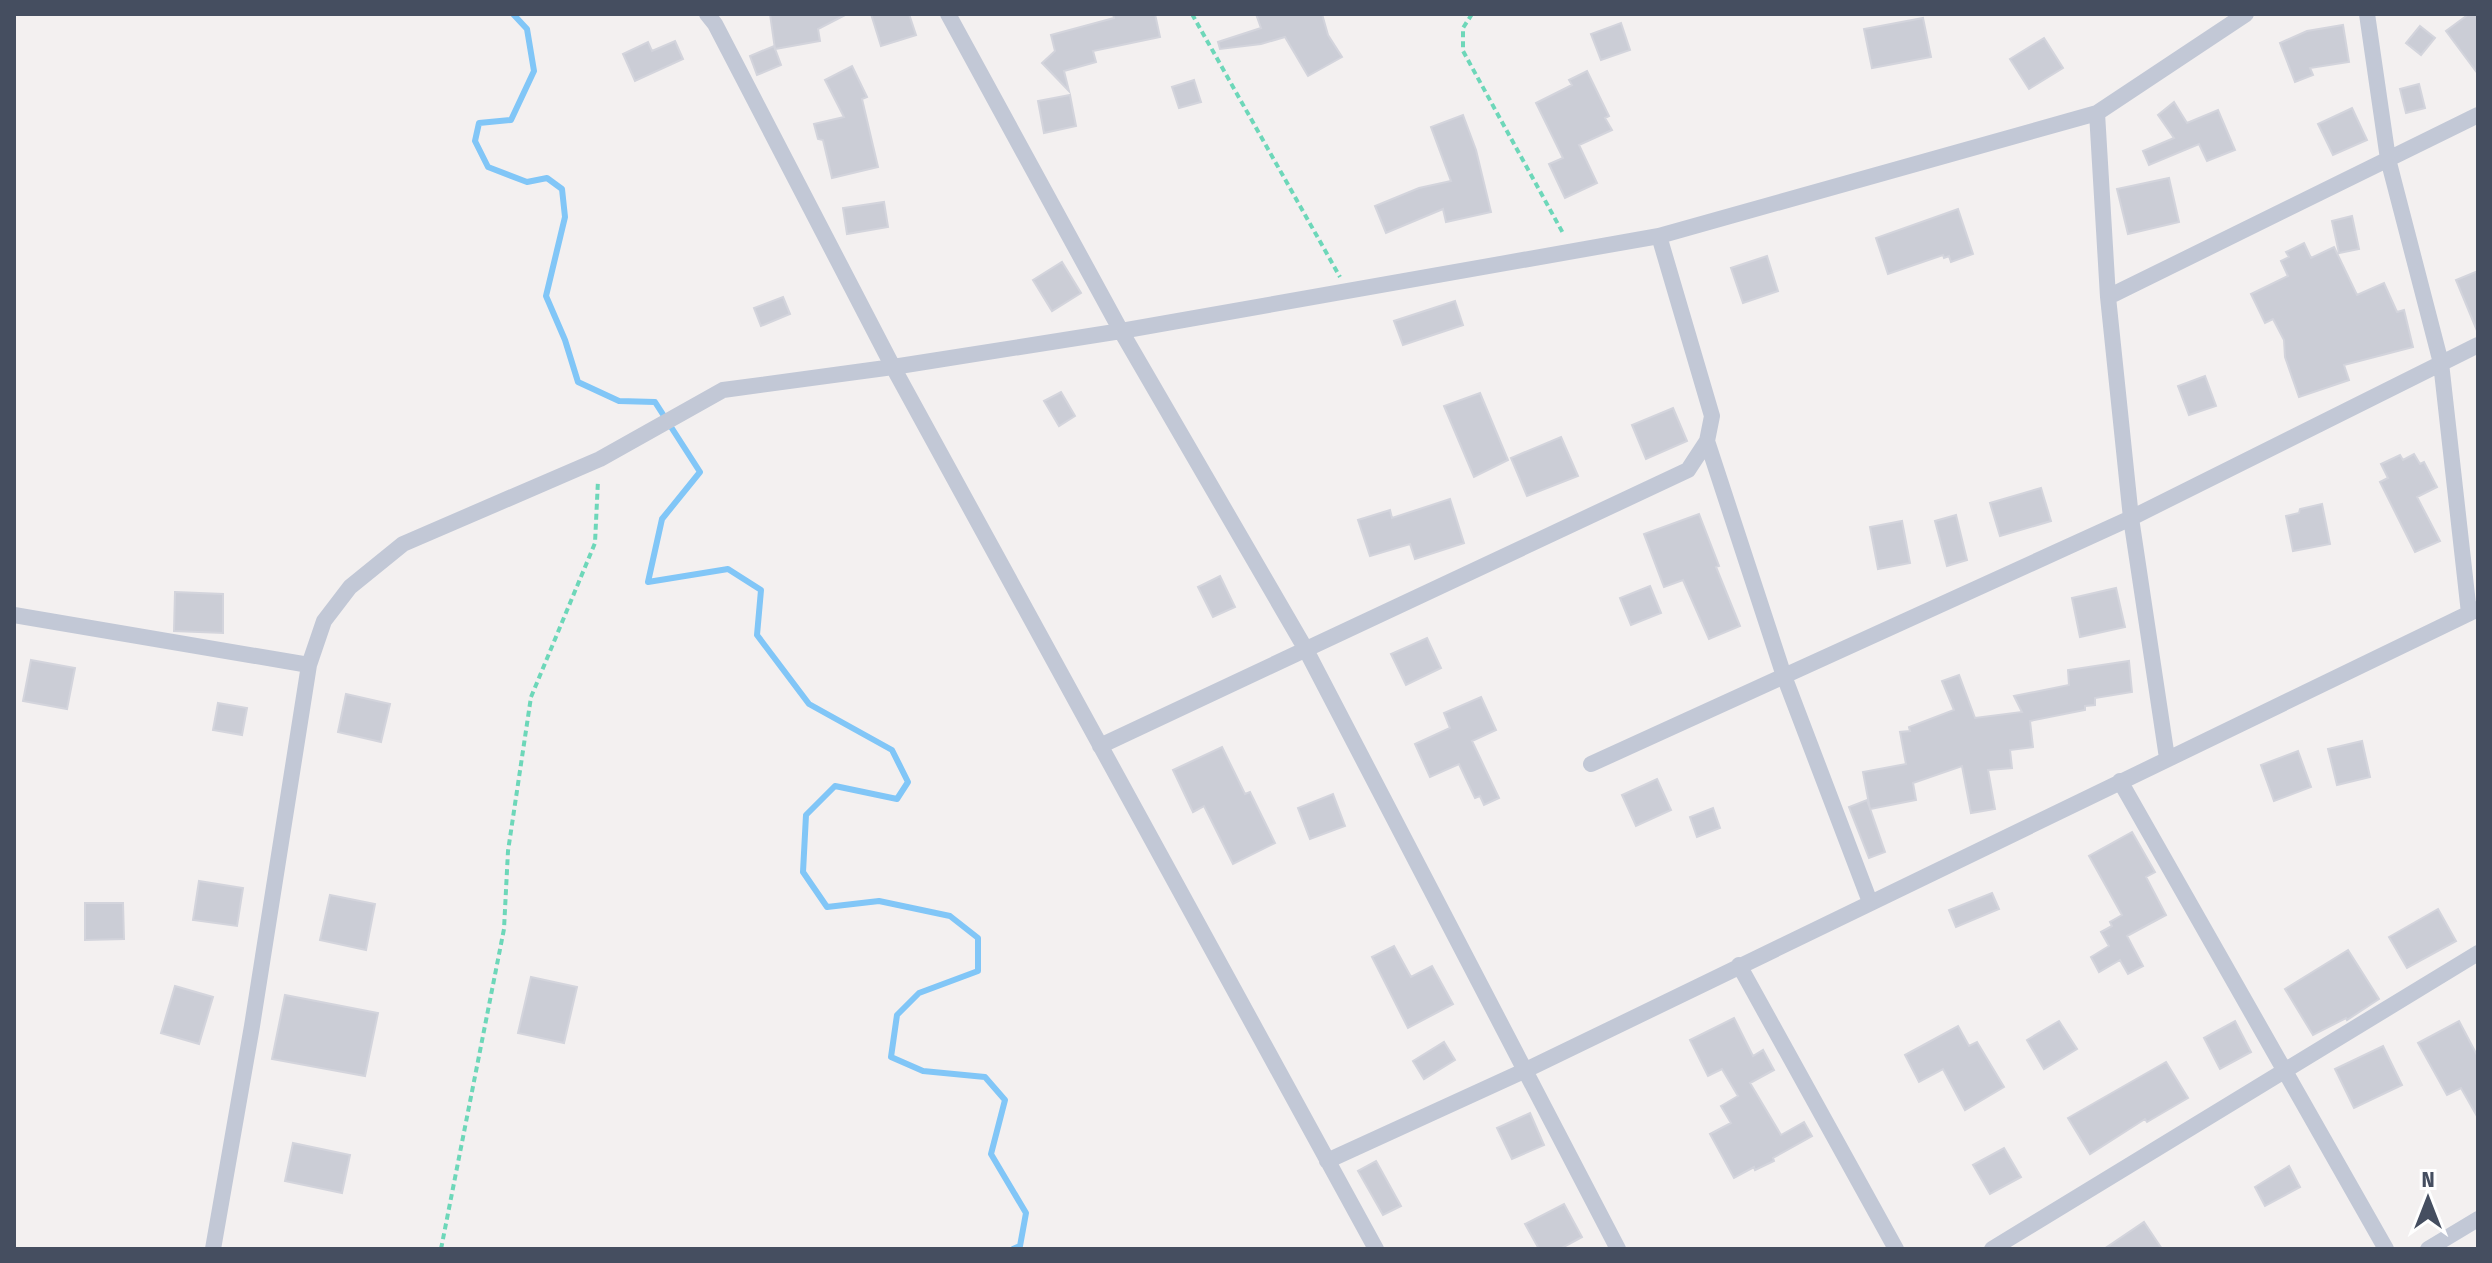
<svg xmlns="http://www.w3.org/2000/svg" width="2492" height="1263" viewBox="0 0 2492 1263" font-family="'Fira Sans Condensed',sans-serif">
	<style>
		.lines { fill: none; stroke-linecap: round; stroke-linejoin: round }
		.stream { stroke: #81c6f7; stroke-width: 6 }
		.building { fill: #cbcdd6; stroke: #d3d4dc; stroke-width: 2 }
		.path { stroke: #6dd7b9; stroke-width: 4; stroke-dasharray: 6 4; stroke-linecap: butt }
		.minor { stroke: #c2c8d6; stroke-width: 16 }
	</style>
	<rect width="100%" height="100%" fill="#f3f0f0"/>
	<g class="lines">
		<!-- stream -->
		<path class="stream" d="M513,14L527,29L534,71L511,120L479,123L475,141L488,167L527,182L547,178L562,189L565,217L546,296L565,340L578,382L619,401L655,402L700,472L662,519L648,582L728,569L761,590L757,635L809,704L892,750L908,782L897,799L835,786L806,815L803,872L827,907L879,901L950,916L978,938V971L919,993L897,1015L891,1057L923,1071L985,1077L1005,1100L991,1154L1026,1213L1020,1246L1013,1249"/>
	</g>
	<!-- building -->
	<path class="building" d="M770,14H847L818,29L820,41L775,49Z
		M871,14H909L916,35L881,46Z
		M1113,14H1155L1160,37L1093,51L1096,62L1064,71L1069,91L1042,63L1055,51L1051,35L1114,18Z
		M1256,14H1322L1328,35L1342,57L1308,76L1285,37L1261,44L1220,49L1218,42L1261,28Z
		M2469,14H2478V74L2446,31Z
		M1923,18L1931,57L1872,68L1864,29Z
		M1621,23L1630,50L1601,60L1591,34Z
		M2343,25L2349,62L2310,68L2313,75L2295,82L2280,43L2307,31Z
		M2420,26L2435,38L2421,55L2406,43Z
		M2044,38L2063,68L2029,89L2010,59Z
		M675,41L683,59L635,81L623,54L648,42L652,51Z
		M774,46L781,65L757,75L750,56Z
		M852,66L867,97L862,99L878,167L832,178L823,140L818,139L814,124L844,117L825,80Z
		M1587,71L1609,116L1605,118L1612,130L1579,145L1597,183L1565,198L1549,164L1563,158L1536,103L1572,85L1569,80Z
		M1194,80L1201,102L1179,108L1172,87Z
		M2419,84L2425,108L2406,113L2400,89Z
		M1070,95L1076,126L1044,133L1038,101Z
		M2174,102L2187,123L2218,110L2235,150L2207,161L2199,144L2149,165L2143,151L2174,138L2158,115Z
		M2352,108L2367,140L2333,155L2318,124Z
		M1463,115L1476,150L1491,212L1446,222L1443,209L1386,233L1375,206L1419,188L1451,181L1431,127Z
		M2169,178L2179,222L2128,234L2117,189Z
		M884,202L888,227L847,234L843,208Z
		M1958,209L1973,254L1951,262L1949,256L1944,258L1943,255L1888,274L1876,238Z
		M2352,216L2359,249L2339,253L2332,221Z
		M2304,243L2311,258L2334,247L2357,295L2384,283L2397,312L2404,310L2413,347L2344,365L2349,380L2299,397L2285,357L2284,340L2273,319L2265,323L2251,294L2288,276L2281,261L2289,257L2286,252Z
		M1767,256L1778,291L1743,303L1731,268Z
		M1062,262L1081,293L1052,311L1033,280Z
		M2478,271V333L2456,280Z
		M783,297L790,314L761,326L754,308Z
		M1455,301L1463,325L1403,345L1394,321Z
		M2205,376L2216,406L2189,415L2178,386Z
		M1061,392L1075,416L1059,426L1044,401Z
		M1480,393L1508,460L1474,477L1444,406Z
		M1673,408L1687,441L1646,459L1632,425Z
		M1561,437L1578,476L1527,496L1511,458Z
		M2414,454L2420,464L2424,462L2437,487L2417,497L2440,541L2415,552L2380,482L2388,478L2381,464L2400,455L2403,460Z
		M2041,488L2051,521L2000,536L1990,503Z
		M1450,499L1464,543L1415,559L1410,544L1370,556L1358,520L1390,510L1392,518Z
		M2322,504L2330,544L2293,551L2286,516L2299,513L2300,509Z
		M1699,514L1719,566L1716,567L1740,626L1709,639L1683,580L1664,587L1644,534Z
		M1956,515L1967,560L1947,566L1935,521Z
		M1902,521L1910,563L1878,569L1870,527Z
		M1220,576L1235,607L1213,617L1198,587Z
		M1650,586L1661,613L1631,625L1620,598Z
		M2116,588L2125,627L2080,637L2072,598Z
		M175,592L223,594V633L174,631Z
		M1427,638L1441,668L1406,685L1391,654Z
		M31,660L75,668L67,709L23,701Z
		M2129,661L2132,692L2095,698V705L2085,706V710L2030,721L2033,747L2010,750L2012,768L1988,770L1995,809L1971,813L1962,766L1913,783L1916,800L1870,809L1863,772L1906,764L1900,732L1910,731L1909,727L1954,710L1942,681L1959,675L1975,718L2022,712L2014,696L2069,685L2068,670Z
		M346,694L390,704L381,742L338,732Z
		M1481,697L1496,730L1472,741L1499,798L1484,805L1480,796L1475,798L1459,764L1430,777L1415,744L1450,728L1444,713Z
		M218,703L247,708L242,735L213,730Z
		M2362,741L2370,777L2337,785L2328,749Z
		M1222,747L1245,794L1250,792L1275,843L1233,864L1204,806L1193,812L1173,770Z
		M2298,751L2311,787L2274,801L2261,765Z
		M1657,779L1671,810L1636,826L1622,795Z
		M1333,794L1345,826L1310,839L1298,808Z
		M1867,800L1885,852L1869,858L1849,807Z
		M1713,808L1720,828L1697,837L1690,817Z
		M2132,832L2155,872L2146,877L2166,915L2127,936L2143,966L2128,974L2120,960L2099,972L2091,957L2109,946L2101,932L2112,926L2110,922L2122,915L2089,856Z
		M199,881L243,888L237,926L193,920Z
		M1992,893L1999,909L1956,927L1949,910Z
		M330,895L375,904L366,950L320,940Z
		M85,903H123L124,939L85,940Z
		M2438,909L2456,941L2407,968L2389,937Z
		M1394,946L1411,977L1432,966L1453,1004L1408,1028L1372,957Z
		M2348,950L2379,999L2347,1020L2346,1018L2313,1035L2285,989Z
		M531,977L577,987L564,1043L518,1033Z
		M175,986L213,997L199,1044L161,1033Z
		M285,995L378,1013L365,1076L272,1059Z
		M1734,1018L1753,1056L1763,1050L1774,1070L1750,1083L1781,1135L1804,1122L1812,1136L1773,1158L1774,1161L1755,1170L1754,1167L1734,1178L1710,1134L1731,1123L1721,1106L1738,1096L1722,1069L1708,1076L1690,1040Z
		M2059,1021L2077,1049L2044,1069L2027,1040Z
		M2235,1021L2251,1052L2220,1069L2204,1038Z
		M2459,1021L2478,1057V1118L2461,1088L2447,1095L2418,1043Z
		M1958,1026L1969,1046L1977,1042L2004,1087L1965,1110L1943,1069L1919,1082L1905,1055Z
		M1444,1042L1455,1060L1424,1079L1413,1061Z
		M2383,1046L2402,1085L2354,1108L2335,1069Z
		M2166,1062L2188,1098L2147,1122L2145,1119L2090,1154L2068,1118Z
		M1530,1113L1544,1145L1512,1159L1497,1128Z
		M293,1143L350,1155L342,1193L285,1181Z
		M2004,1148L2021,1177L1990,1194L1973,1165Z
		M1376,1161L1401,1206L1383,1215L1358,1171Z
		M2289,1166L2300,1187L2265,1206L2255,1187Z
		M1564,1204L1582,1237L1560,1249H1539L1525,1224Z
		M2144,1222L2162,1249H2104Z"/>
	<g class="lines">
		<!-- path -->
		<path class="path" d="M1192,14L1340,277
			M1472,14L1463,28V51L1564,235
			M441,1249L504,929L508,851L531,697L595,543L598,480"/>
		<!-- minor -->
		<path class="minor" d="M707,14L715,24L893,367L1376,1249
			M948,14L1121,331L1305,648L1618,1249
			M2367,14L2388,159L2441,363L2469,613
			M2097,113L2108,297L2131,518L2167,758
			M2108,297L2478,115
			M1707,441L1784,676L1870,902
			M14,615L309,665
			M1100,746L1688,470L1707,441L1712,416L1659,236
			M1591,764L2131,518L2478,345
			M2120,781L2386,1249
			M1739,965L1896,1249
			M1327,1161L1526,1070L2478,609
			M213,1249L252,1026L309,665L324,621L350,587L403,544L600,459L723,390L893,367L1121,331L1659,236L2097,113L2246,14
			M1992,1249L2478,953
			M2428,1249L2478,1219"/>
	</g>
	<!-- border -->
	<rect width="2492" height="1263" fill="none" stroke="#454e60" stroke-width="32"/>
	<!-- north arrow -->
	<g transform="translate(2428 1199)" stroke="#ffffff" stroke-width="6" paint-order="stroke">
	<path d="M0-6L14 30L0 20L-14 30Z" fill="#454e60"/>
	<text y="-12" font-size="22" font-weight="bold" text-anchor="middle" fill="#454e60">N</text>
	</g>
</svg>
